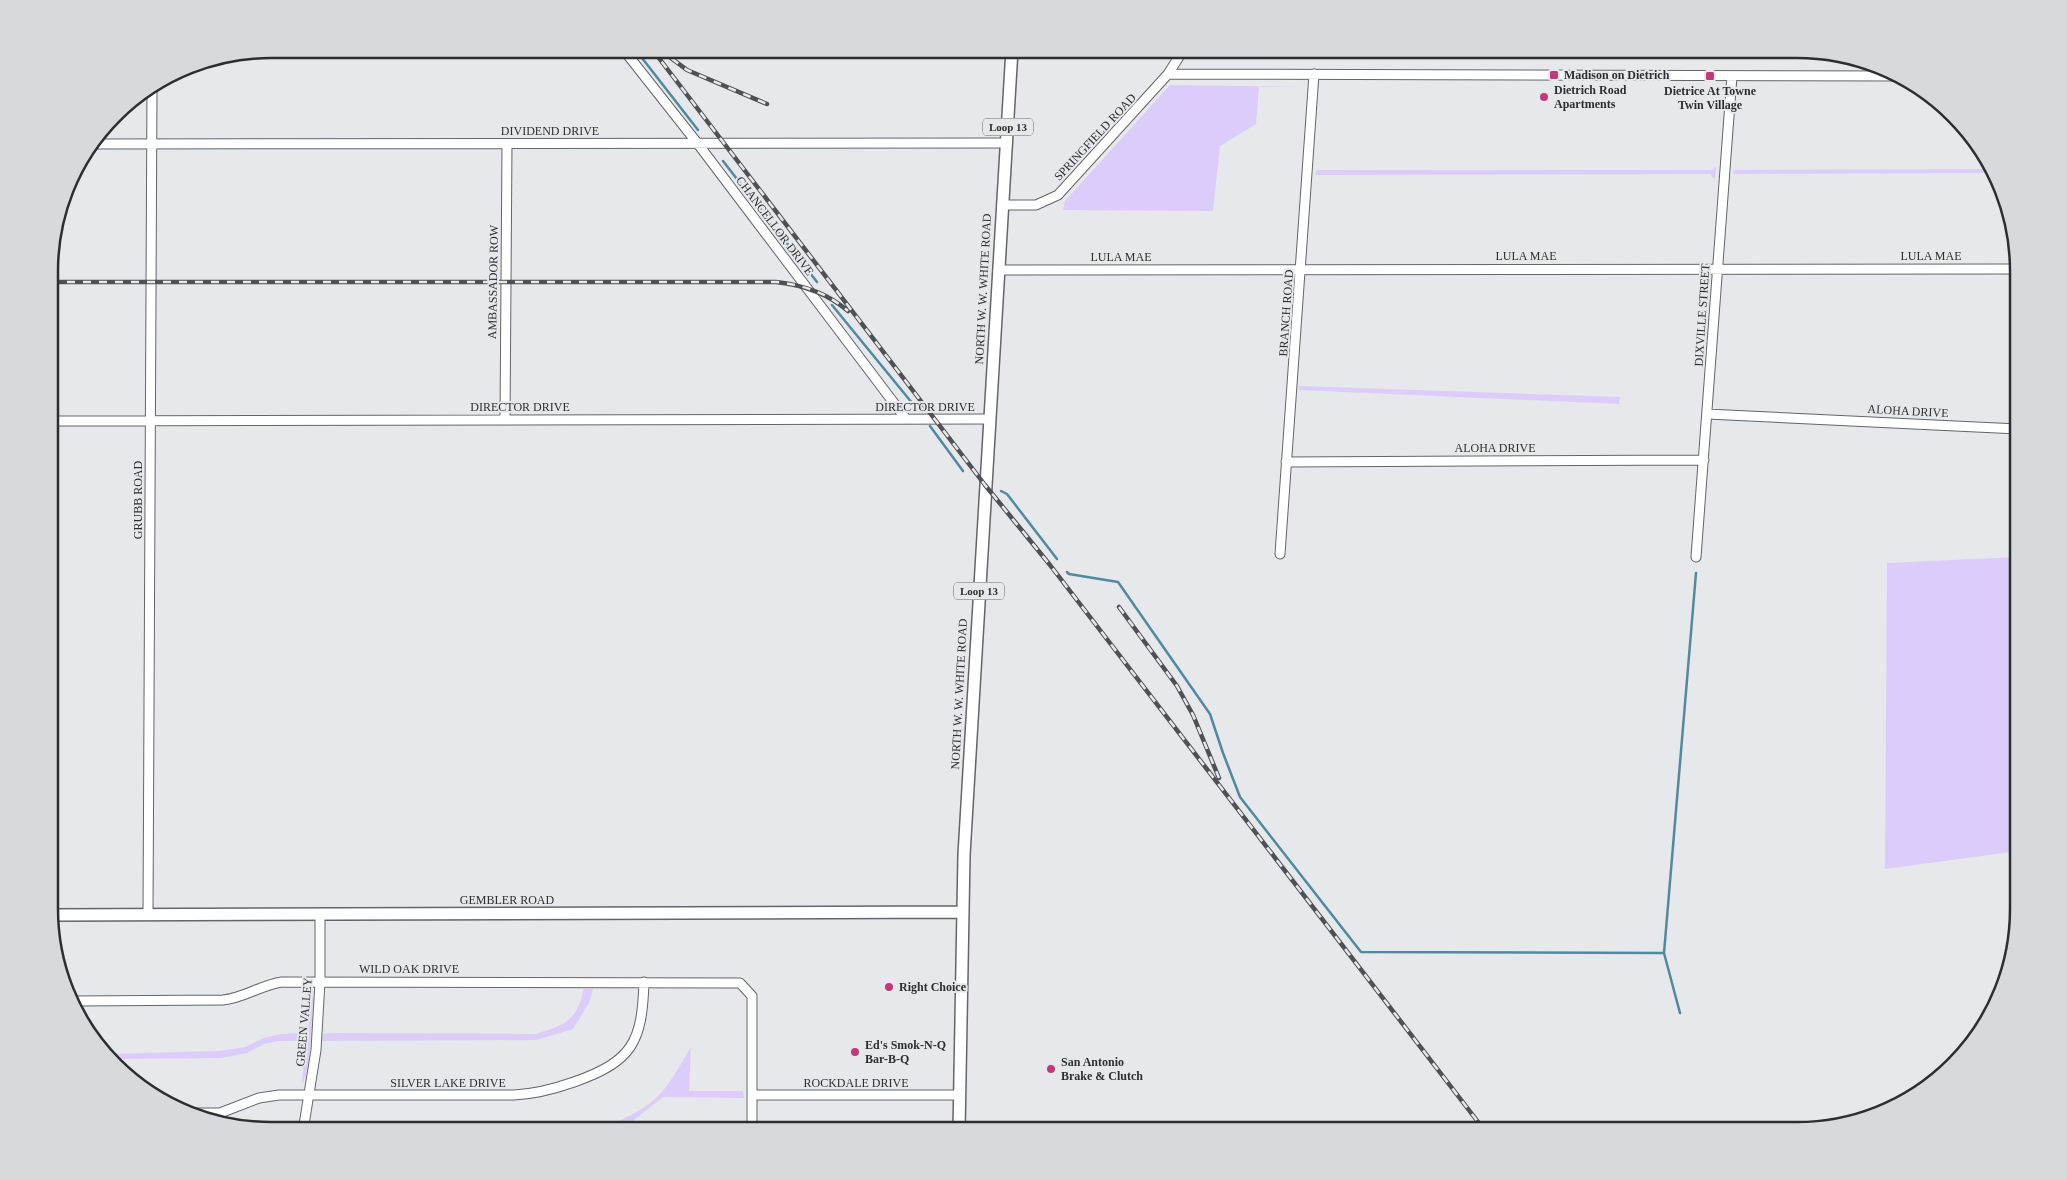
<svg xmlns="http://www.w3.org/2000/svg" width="2067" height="1180" viewBox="0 0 2067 1180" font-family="Georgia,serif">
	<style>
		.green { fill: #dbccf9 }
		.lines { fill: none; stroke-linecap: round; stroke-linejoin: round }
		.stream { stroke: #51899f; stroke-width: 2.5 }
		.minor-casing { stroke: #636568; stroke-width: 11 }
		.major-casing { stroke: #636568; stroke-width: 14 }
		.minor { stroke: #fff; stroke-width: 9 }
		.major { stroke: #fff; stroke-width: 11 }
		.rail-casing { stroke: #505154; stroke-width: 4.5 }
		.rail { stroke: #e6e8ec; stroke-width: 2.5; stroke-dasharray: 8; stroke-linecap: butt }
		.poi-dot { fill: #c03978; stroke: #e6e8ec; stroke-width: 2 }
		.labels { text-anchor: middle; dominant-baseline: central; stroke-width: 4; stroke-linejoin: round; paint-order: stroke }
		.shield { fill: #e6e8ec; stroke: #646668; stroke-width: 1 }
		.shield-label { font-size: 11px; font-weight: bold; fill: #2d2e30 }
		.poi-label { font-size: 12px; font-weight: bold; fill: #2d2e30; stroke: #e6e8ec; text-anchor: start }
		.street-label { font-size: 12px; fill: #2d2e30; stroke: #e6e8ec }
		.rim { fill: none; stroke: #2d2e30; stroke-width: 2.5 }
	</style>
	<rect width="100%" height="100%" fill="#e6e8ec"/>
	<!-- green -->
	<path class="green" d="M1170,85L1303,87H1259L1256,124L1220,146L1213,211L1063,210L1065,201Z
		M1716,166L1715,180L1710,174L1316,175V170H1713Z
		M1992,169L1994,173L1733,174L1734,170Z
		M1299,386L1620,397L1619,404L1299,390Z
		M2018,557V851L1885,869L1887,563Z
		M584,989H593L589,1003L573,1029L536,1040L322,1041L323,1034L331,1033L536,1034C566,1024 576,1022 584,989Z
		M311,991L313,1000C312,1015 310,1076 302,1084L306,1041H279L264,1044L247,1053L220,1058L114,1059L108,1054L220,1051L245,1047L264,1038L281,1034L308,1033Z
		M691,1047L689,1091H743L744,1098L663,1097L629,1124L609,1131H590C618,1122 648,1111 666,1087C676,1074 683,1060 691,1047Z"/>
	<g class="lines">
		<!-- stream -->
		<path class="stream" d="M635,49L698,130
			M723,161L817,282
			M832,305L917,409
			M930,426L963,471
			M1001,491L1007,494L1057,559
			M1067,572L1069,574L1118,582L1210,714L1223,753L1240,797L1361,952L1664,953
			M1680,1013L1664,953L1696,573"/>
		<!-- minor casing -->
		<g class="minor-casing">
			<path id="minor" d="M623,49L698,144L906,419
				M1168,74L1901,76
				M93,144L1007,143
				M1002,205H1036L1058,195L1168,74L1184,49
				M998,270L2018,269
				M1707,414L2018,429
				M505,420L507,144
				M51,421L990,419
				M1286,462L1704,460
				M1280,554L1314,74
				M1696,557L1732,76
				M148,914L152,87
				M74,1001L223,1000C244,998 261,985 282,982L740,983L752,996V1131
				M753,1095H960
				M187,1113H220L259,1098L279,1095H514C535,1094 554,1089 574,1082C633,1061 642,1042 644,982
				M303,1131L316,1050L320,982V914"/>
		</g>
		<!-- major casing -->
		<g class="major-casing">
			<path id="major" d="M51,915L963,912
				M959,1131L964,855L1012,49"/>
		</g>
		<!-- minor -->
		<use href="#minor" class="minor"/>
		<!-- major -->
		<use href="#major" class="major"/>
		<!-- rail casing -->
		<g class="rail-casing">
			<path id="rail" d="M652,49L985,485L1050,565L1485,1131
				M659,49L687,70L767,104
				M51,282H776C804,285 827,293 848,311
				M1119,607L1177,686L1193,715L1219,778"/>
		</g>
		<!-- rail -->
		<use href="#rail" class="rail"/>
	</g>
	<!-- markers -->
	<g class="poi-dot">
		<rect x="1549" y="70" width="10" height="10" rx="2.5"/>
		<rect x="1705" y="71" width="10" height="10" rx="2.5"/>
		<circle cx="1544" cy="97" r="5"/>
		<circle cx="889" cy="987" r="5"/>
		<circle cx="855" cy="1052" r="5"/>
		<circle cx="1051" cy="1069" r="5"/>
	</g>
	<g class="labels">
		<!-- shield labels -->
		<g class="shield">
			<rect x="983" y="118.5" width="50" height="17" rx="4"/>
			<rect x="954" y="582.5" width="50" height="17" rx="4"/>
		</g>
		<g class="shield-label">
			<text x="1008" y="127">Loop 13</text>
			<text x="979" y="591">Loop 13</text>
		</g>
		<!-- poi labels -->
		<g class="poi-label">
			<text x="1564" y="75">Madison on Dietrich</text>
			<text x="1554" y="90">Dietrich Road<tspan x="1554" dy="14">Apartments</tspan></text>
			<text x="1710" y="91" text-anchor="middle">Dietrice At Towne<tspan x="1710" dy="14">Twin Village</tspan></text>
			<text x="899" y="987">Right Choice</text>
			<text x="865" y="1045">Ed's Smok-N-Q<tspan x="865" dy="14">Bar-B-Q</tspan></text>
			<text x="1061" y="1062">San Antonio<tspan x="1061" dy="14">Brake &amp; Clutch</tspan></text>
		</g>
		<!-- street labels -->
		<g class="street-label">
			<text x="550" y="131">DIVIDEND DRIVE</text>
			<text transform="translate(1095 137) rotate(-47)">SPRINGFIELD ROAD</text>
			<text transform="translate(775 226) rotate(53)">CHANCELLOR DRIVE</text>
			<text x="1526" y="256">LULA MAE</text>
			<text x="1931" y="256">LULA MAE</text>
			<text x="1121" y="257">LULA MAE</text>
			<text transform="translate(493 282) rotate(-89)">AMBASSADOR ROW</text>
			<text transform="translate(983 289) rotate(-87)">NORTH W. W. WHITE ROAD</text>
			<text transform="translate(1286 313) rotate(-86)">BRANCH ROAD</text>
			<text transform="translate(1702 315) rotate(-86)">DIXVILLE STREET</text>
			<text x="520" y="407">DIRECTOR DRIVE</text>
			<text x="925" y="407">DIRECTOR DRIVE</text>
			<text transform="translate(1908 411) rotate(3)">ALOHA DRIVE</text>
			<text x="1495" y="448">ALOHA DRIVE</text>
			<text transform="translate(138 500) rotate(-90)">GRUBB ROAD</text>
			<text transform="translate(959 694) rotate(-87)">NORTH W. W. WHITE ROAD</text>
			<text x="507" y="900">GEMBLER ROAD</text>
			<text x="409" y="969">WILD OAK DRIVE</text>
			<text transform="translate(304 1022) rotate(-85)">GREEN VALLEY</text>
			<text x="448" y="1083">SILVER LAKE DRIVE</text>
			<text x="856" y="1083">ROCKDALE DRIVE</text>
		</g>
	</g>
	<!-- crop -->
	<path d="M0 0H2067V1180H0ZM271 58H1797A213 213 0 0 1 2010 271V909A213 213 0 0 1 1797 1122H271A213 213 0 0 1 58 909V271A213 213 0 0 1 271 58Z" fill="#d7d9dd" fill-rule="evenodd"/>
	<path class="rim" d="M271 58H1797A213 213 0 0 1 2010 271V909A213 213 0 0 1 1797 1122H271A213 213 0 0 1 58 909V271A213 213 0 0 1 271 58Z"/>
</svg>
